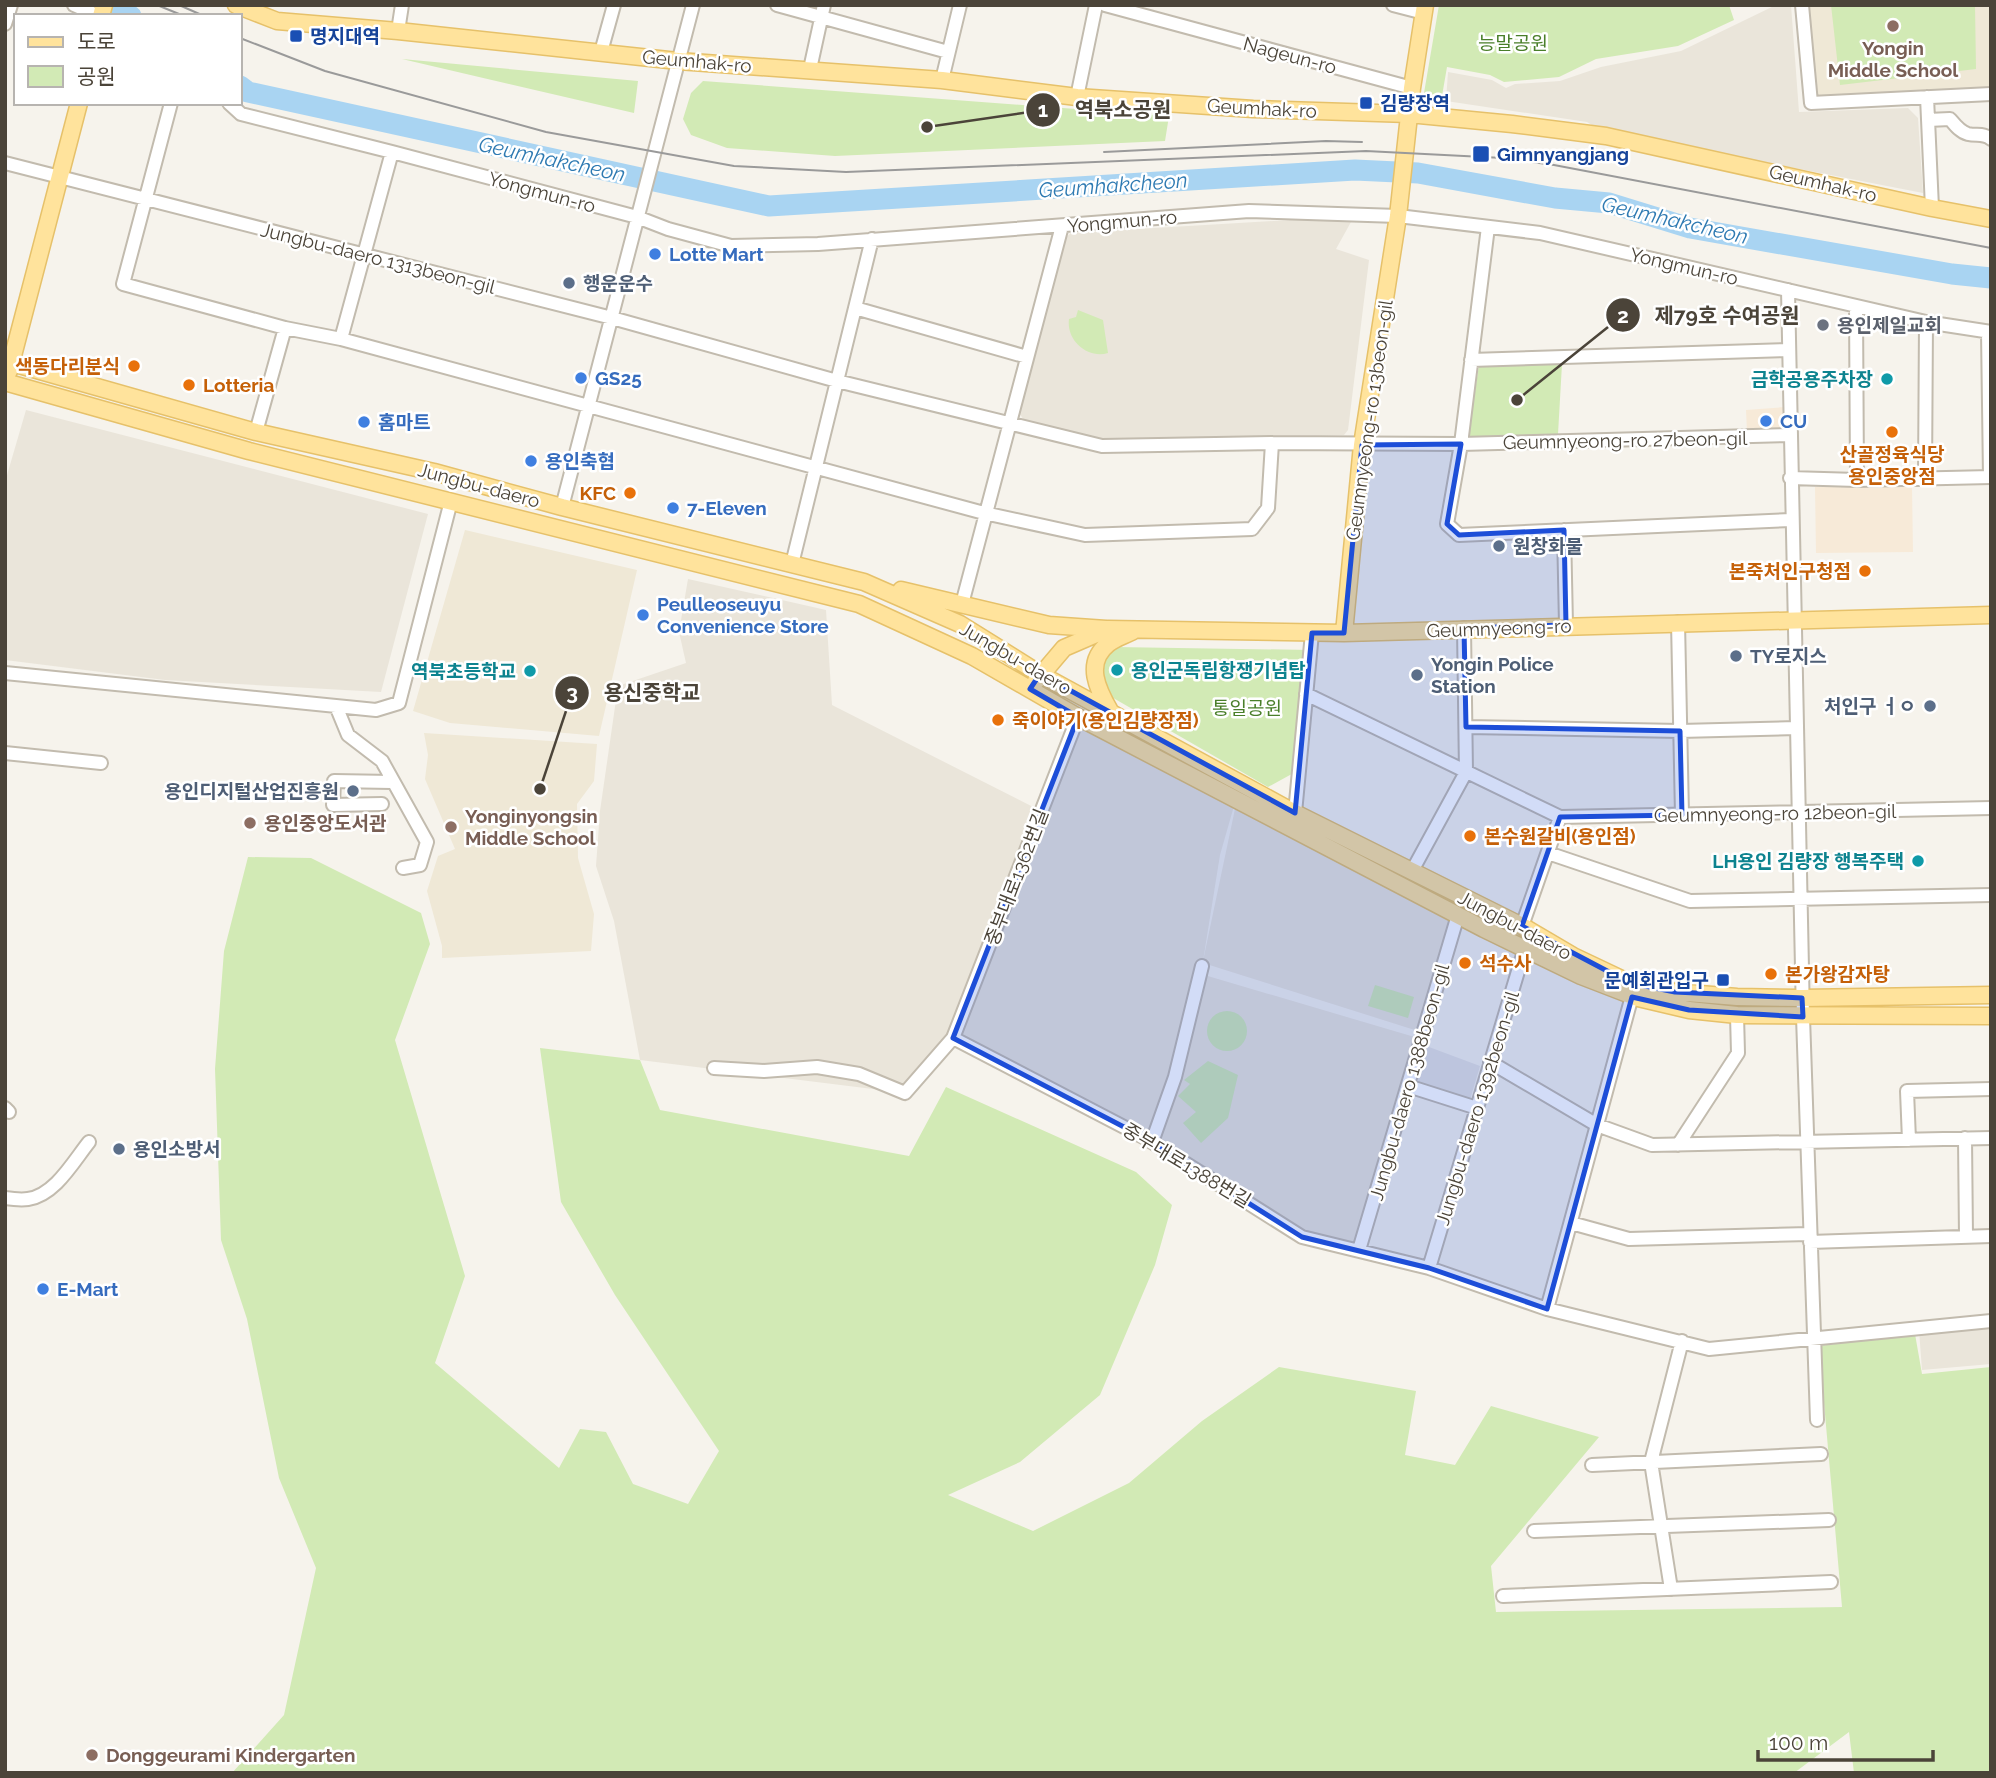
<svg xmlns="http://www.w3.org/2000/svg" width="1996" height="1778" viewBox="0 0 1996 1778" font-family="Raleway,'Noto Sans KR',sans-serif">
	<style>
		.residential { fill: #eae5da }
		.commercial { fill: #f7ead8 }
		.education { fill: #efe8d6 }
		.green { fill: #d2eab5 }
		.parking { fill: #e5e3e0 }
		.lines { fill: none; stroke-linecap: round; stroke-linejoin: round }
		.river { stroke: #a9d4f2; stroke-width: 21 }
		.minor-casing { stroke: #c2bbae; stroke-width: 16 }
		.major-casing { stroke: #e6c16a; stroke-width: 19 }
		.minor { stroke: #fff; stroke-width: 12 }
		.major { stroke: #ffe39c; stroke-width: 16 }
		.tram { stroke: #9a9a9a; stroke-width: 2 }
		.marked { fill: #1d4ed8; fill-opacity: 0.2; stroke: #1d4ed8; stroke-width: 5; stroke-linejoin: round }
		.education-dot { fill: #8d6e63; stroke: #fff; stroke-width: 2.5 }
		.transit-dot { fill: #1a4fb4; stroke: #fff; stroke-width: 2.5 }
		.shop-dot { fill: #3f7fe0; stroke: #fff; stroke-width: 2.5 }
		.service-dot { fill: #5c6f8a; stroke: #fff; stroke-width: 2.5 }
		.worship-dot { fill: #6b7280; stroke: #fff; stroke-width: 2.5 }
		.food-dot { fill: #e8710a; stroke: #fff; stroke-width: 2.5 }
		.culture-dot { fill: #0f9aa8; stroke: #fff; stroke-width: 2.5 }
		.labels { text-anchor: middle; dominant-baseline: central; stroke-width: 5; stroke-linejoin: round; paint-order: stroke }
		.transit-label { font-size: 19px; font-weight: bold; fill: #164399; stroke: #fff; text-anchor: start }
		.park-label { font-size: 19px; fill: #4a7f2a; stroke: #fff }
		.education-label { font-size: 19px; font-weight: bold; fill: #785e54; stroke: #fff; text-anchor: start }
		.street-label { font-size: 19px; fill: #4b4439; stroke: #fff }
		.shop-label { font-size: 19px; font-weight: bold; fill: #366cbe; stroke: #fff; text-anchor: start }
		.service-label { font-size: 19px; font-weight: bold; fill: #4e5e75; stroke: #fff; text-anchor: start }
		.worship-label { font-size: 19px; font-weight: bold; fill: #5b616d; stroke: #fff; text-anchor: start }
		.food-label { font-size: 19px; font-weight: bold; fill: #c56008; stroke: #fff; text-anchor: start }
		.culture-label { font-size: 19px; font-weight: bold; fill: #0d838f; stroke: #fff; text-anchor: end }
		.water-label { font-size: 21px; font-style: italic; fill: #2e7ab2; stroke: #fff }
		.leader { fill: none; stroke: #4b4439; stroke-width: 2.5 }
		.callout-dot { fill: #4b4439; stroke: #fff; stroke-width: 2.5 }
		.mark-label { font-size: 21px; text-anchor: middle; font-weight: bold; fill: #fff }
		.callout-label { font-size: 21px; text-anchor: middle; font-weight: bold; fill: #4b4439; stroke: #fff; stroke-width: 5; stroke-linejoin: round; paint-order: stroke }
	</style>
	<rect width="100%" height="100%" fill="#f6f3ec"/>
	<!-- residential -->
	<path class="residential" d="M1776,5H1791L1799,112L1908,108L1918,118L1923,193L1600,130L1587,122L1446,101L1448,72L1492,80L1506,88L1515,84L1560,81L1601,67L1681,51Z
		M1306,219L1351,222L1336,249L1369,260L1348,430L1344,435L1098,440L1024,420L1019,413L1064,239L1071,233Z
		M26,410L428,514L381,692L165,680L5,660V482Z
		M688,579L826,610L832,705L1041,811L1078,717L1236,799L1220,855L1203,961L1236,804L1455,917L1421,1032L1203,963L1201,974L1418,1038L1359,1250L1302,1237L1152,1142L954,1038L905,1093L640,1060L614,921L596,866L600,811L618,686L686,663L679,632Z
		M1991,1322V1364L1922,1370L1919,1330Z"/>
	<!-- commercial -->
	<path class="commercial" d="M1785,407V433L1747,432L1746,410Z
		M1912,486L1913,552L1816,553L1815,487Z"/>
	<!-- education -->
	<path class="education" d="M1807,5H1991V87L1817,97Z
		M465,530L637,570L599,736L450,723L413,711Z
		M424,733L597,744L594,781L577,804L578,858L594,914L591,951L442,958V946L427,891L438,856L455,849L425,779L428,755Z"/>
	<!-- green -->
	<path class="green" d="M1439,5H1729L1734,20L1678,46L1596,59L1559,77L1504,82L1490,75L1447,67L1442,96L1424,93Z
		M1831,5H1975L1976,69L1840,85Z
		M402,59L638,81L634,113Z
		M703,81L1169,116L1165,141L835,156L727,148L691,135L683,119L691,93Z
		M1078,310L1103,320L1108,353C1088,359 1066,341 1069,319L1076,317Z
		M1562,364L1558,434L1468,438L1479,365Z
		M1115,647L1311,650L1299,770L1268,787L1108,695L1099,679L1103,661Z
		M248,857L311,858L421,913L430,944L395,1040L465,1276L435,1363L559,1468L580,1429L606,1432L633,1484L688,1504L719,1451L615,1295L561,1202L540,1048L640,1060L660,1110L909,1156L946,1087L1136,1172L1172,1205L1155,1265L1100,1395L1020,1462L948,1495L1033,1531L1129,1483L1202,1421L1279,1367L1416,1391L1405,1455L1455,1465L1491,1406L1599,1437L1491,1566L1496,1612L1842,1607L1819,1346L1915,1334L1922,1374L1991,1367V1773H1854L1849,1732L1794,1773H232L284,1715L316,1568L279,1478L247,1319L221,1240L215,1069L224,951Z
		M1375,985L1414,997L1408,1018L1368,1006Z
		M1207 1031a20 20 0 1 1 40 0a20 20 0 1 1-40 0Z
		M1208,1061L1238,1075L1228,1118L1201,1143L1183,1123L1196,1112L1178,1096L1190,1084L1184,1080Z"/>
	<!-- parking -->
	<path class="parking" d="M1421,1044L1480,1066L1469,1103L1411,1084Z"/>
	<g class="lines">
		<!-- river -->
		<path class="river" d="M112,5L131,16
			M240,86L248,92L769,206L1355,170L1418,173L1555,198L1609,203L1690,228L1952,274L1991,278"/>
		<!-- minor casing -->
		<g class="minor-casing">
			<path id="minor" d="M74,5L99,16
				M777,5L948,52
				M1105,5L1412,88
				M1393,5L1424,13
				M1802,5L1811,103L1991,94
				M5,24L11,5
				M398,31L402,5
				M601,52L614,5
				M810,69L824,5
				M942,80L960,5
				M1077,97L1096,5
				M1927,97L1932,208
				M171,103L123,284L285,328L341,339L984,513L1085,535L1252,529L1268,508L1272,443
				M229,103L241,114L392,152L637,217L668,229L731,246L818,244L1249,211L1398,216L1540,233L1926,322L1991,332
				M1928,120L1950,119C1955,125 1960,132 1968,134C1977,136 1984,133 1991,139
				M5,163L612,318L837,381L1102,446L1272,443L1461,444L1789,435
				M1488,227L1461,444L1447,524L1459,535L1791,520
				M1788,290L1803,1017L1817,1420
				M1856,306L1857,480
				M855,308L1027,357
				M1988,332L1990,477
				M341,339L392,152
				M1471,360L1788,350
				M256,432L285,328
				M1790,478L1857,480L1991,477
				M1925,479L1926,322
				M562,507L693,5
				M1564,530L1566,625
				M792,564L872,239
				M962,604L1062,226
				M1678,622L1682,815
				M5,673L376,710L399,703L451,501
				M1306,694L1560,817L1991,808
				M336,706L348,735L382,761L427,842L420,865L403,868
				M1466,727L1680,731L1796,728
				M5,753L101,763
				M382,804L333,805L334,781L392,782
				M1295,813L1312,633
				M1548,853L1690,901L1991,895
				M1412,871L1466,772L1464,628
				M1522,926L1560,817
				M953,1038L1147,1139L1302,1237L1429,1268L1547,1309L1709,1349L1991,1321
				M1490,1062L1597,1125L1652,1145L1991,1138
				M714,1068L764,1071L817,1067L859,1074L905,1093L953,1038L1078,717
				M1408,1086L1477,1108
				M5,1108L9,1112
				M1965,1138L1966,1237
				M1909,1140L1907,1091L1991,1089
				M1152,1142L1175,1077L1202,966
				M1678,1145L1738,1053L1737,1015
				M5,1198C12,1199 21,1200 28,1199C55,1195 73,1162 89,1142
				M1571,1223L1629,1239L1809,1234
				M1810,1242L1991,1236
				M1359,1250L1458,915
				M1429,1268L1525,948
				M1547,1309L1632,996
				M1592,1465L1821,1454
				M1534,1531L1829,1520
				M1671,1589L1651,1462L1682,1341
				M1503,1596L1831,1582"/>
		</g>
		<!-- major casing -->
		<g class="major-casing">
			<path id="major" d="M236,5L277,21L398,31L678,61L942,80L1077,97L1253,109L1409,114L1512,124L1606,136L1932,208L1991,219
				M101,16L104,5
				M5,361L256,432L434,472L562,507L864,582L960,624L1040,674L1295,813L1522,926L1573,956L1630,983L1675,992L1737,997L1802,998L1991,995
				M9,371L79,103
				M5,382L249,451L859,604L972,656L1078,717L1484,929L1581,976L1638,998L1689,1010L1737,1015L1991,1016
				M901,590L1049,625L1106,629
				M1344,633L1362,445L1398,216L1412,88L1425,5
				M1036,681L1064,648L1108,629L1344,633L1991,615
				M1110,711C1098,690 1084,663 1108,644C1115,638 1126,635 1133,631"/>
		</g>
		<!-- minor -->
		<use href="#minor" class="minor"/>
		<!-- major -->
		<use href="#major" class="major"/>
		<!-- tram -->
		<path class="tram" d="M157,5L184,16
			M179,5L204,16
			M240,38L325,71L546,132L734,166L846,172L1366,151L1503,158L1554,165L1991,248
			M1104,152L1326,141L1362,142"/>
	</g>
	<!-- marked area -->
	<path class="marked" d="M1461,444L1447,524L1459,535L1564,530L1566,625L1464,628L1466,727L1680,731L1682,815L1560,817L1522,926L1630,983L1675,992L1802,998L1803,1017L1689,1010L1632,997L1547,1309L1429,1268L1302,1237L1147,1139L953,1038L1078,717L1030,689L1040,674L1295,813L1312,633H1344L1362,445Z"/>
	<!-- markers -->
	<g class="education-dot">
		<circle cx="1893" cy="26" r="7"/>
		<circle cx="250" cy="823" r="7"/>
		<circle cx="451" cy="827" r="7"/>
		<circle cx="92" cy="1755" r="7"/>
	</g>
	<g class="transit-dot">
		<rect x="289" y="29" width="14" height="14" rx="3.5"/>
		<rect x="1359" y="96" width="14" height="14" rx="3.5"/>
		<rect x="1472" y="145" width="18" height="18" rx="3.5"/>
		<rect x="1716" y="973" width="14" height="14" rx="3.5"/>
	</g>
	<g class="shop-dot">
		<circle cx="655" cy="254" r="7"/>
		<circle cx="581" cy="378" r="7"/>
		<circle cx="1766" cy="421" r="7"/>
		<circle cx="364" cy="422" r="7"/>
		<circle cx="531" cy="461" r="7"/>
		<circle cx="673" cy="508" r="7"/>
		<circle cx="643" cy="615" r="7"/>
		<circle cx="43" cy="1289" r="7"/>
	</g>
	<g class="service-dot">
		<circle cx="569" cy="283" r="7"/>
		<circle cx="1499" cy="546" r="7"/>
		<circle cx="1736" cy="656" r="7"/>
		<circle cx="1417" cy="675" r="7"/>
		<circle cx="1930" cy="706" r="7"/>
		<circle cx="353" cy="791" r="7"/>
		<circle cx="119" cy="1149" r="7"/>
	</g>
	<circle class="worship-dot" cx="1823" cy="325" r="7"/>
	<g class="food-dot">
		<circle cx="134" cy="366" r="7"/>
		<circle cx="189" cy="385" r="7"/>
		<circle cx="1892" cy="432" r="7"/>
		<circle cx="630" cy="493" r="7"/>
		<circle cx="1865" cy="571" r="7"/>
		<circle cx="998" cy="720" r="7"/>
		<circle cx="1470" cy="836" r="7"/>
		<circle cx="1465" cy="963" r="7"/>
		<circle cx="1771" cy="974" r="7"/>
	</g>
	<g class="culture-dot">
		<circle cx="1887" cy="379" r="7"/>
		<circle cx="1117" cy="670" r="7"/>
		<circle cx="530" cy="671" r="7"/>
		<circle cx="1918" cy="861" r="7"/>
	</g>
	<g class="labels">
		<!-- transit labels -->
		<g class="transit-label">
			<text x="310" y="36">명지대역</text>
			<text x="1380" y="103">김량장역</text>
			<text x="1497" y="154">Gimnyangjang</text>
			<text x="1709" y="980" text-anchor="end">문예회관입구</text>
		</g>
		<!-- park labels -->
		<g class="park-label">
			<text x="1513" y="43">능말공원</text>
			<text x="1247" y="708">통일공원</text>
		</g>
		<!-- education labels -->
		<g class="education-label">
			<text x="1893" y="48" text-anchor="middle">Yongin<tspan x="1893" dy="22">Middle School</tspan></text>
			<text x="465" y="816">Yonginyongsin<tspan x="465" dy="22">Middle School</tspan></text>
			<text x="264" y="823">용인중앙도서관</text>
			<text x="106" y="1755">Donggeurami Kindergarten</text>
		</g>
		<!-- street labels -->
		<g class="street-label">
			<text transform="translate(1290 55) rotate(15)">Nageun-ro</text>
			<text transform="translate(697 61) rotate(5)">Geumhak-ro</text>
			<text transform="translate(1262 108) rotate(3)">Geumhak-ro</text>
			<text transform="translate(1823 183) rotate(13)">Geumhak-ro</text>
			<text transform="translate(542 192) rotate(15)">Yongmun-ro</text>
			<text transform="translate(1122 221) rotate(-5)">Yongmun-ro</text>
			<text transform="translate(378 258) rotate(14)">Jungbu-daero 1313beon-gil</text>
			<text transform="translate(1684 266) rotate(13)">Yongmun-ro</text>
			<text transform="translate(1369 420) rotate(-82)">Geumnyeong-ro 13beon-gil</text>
			<text transform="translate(1625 440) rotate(-1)">Geumnyeong-ro 27beon-gil</text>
			<text transform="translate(479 485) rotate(15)">Jungbu-daero</text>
			<text transform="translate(1499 628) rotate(-2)">Geumnyeong-ro</text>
			<text transform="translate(1016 658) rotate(30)">Jungbu-daero</text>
			<text transform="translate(1775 813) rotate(-1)">Geumnyeong-ro 12beon-gil</text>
			<text transform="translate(1016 877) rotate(-69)">중부대로1362번길</text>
			<text transform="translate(1515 925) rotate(28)">Jungbu-daero</text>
			<text transform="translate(1409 1082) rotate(-74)">Jungbu-daero 1388beon-gil</text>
			<text transform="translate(1477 1108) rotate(-73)">Jungbu-daero 1392beon-gil</text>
			<text transform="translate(1187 1165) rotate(31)">중부대로1388번길</text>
		</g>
		<!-- shop labels -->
		<g class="shop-label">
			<text x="669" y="254">Lotte Mart</text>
			<text x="595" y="378">GS25</text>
			<text x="1780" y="421">CU</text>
			<text x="378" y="422">홈마트</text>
			<text x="545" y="461">용인축협</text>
			<text x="687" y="508">7-Eleven</text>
			<text x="657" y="604">Peulleoseuyu<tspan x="657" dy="22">Convenience Store</tspan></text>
			<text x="57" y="1289">E-Mart</text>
		</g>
		<!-- service labels -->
		<g class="service-label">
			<text x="583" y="283">행운운수</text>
			<text x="1513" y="546">원창화물</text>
			<text x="1750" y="656">TY로지스</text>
			<text x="1431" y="664">Yongin Police<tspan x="1431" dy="22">Station</tspan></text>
			<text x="1916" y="706" text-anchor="end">처인구 ㅓㅇ</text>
			<text x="339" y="791" text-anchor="end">용인디지털산업진흥원</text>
			<text x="133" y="1149">용인소방서</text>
		</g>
		<!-- worship labels -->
		<g class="worship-label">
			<text x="1837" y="325">용인제일교회</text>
		</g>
		<!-- food labels -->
		<g class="food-label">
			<text x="120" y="366" text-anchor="end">색동다리분식</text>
			<text x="203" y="385">Lotteria</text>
			<text x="1892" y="454" text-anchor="middle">산골정육식당<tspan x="1892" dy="22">용인중앙점</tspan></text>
			<text x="616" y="493" text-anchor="end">KFC</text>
			<text x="1851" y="571" text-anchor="end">본죽처인구청점</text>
			<text x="1012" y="720">죽이야기(용인김량장점)</text>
			<text x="1484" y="836">본수원갈비(용인점)</text>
			<text x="1479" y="963">석수사</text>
			<text x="1785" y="974">본가왕감자탕</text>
		</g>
		<!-- culture labels -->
		<g class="culture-label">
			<text x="1873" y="379">금학공용주차장</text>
			<text x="1131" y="670" text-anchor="start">용인군독립항쟁기념탑</text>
			<text x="516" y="671">역북초등학교</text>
			<text x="1904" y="861">LH용인 김량장 행복주택</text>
		</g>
		<!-- water labels -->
		<g class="water-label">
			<text transform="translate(552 159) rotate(12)">Geumhakcheon</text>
			<text transform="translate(1113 185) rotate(-4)">Geumhakcheon</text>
			<text transform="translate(1675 220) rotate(13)">Geumhakcheon</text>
		</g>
	</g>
	<!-- callouts -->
	<path class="leader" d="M927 127L1043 110M1517 400L1623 315M540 789L572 693"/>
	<g class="callout-dot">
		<circle cx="927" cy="127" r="7"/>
		<circle cx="1517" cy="400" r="7"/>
		<circle cx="540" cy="789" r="7"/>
		<circle cx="1043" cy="110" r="18"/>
		<circle cx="1623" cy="315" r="18"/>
		<circle cx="572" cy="693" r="18"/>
	</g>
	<g class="mark-label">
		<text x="1043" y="117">1</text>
		<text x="1623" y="323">2</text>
		<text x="572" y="700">3</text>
	</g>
	<g class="callout-label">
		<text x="1123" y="117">역북소공원</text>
		<text x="1727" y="323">제79호 수여공원</text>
		<text x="652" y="700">용신중학교</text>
	</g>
	<!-- border -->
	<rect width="1996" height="1778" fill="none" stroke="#4b4439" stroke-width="14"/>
	<!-- legend -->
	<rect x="14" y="14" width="228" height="91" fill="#ffffff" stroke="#b7b4b0" stroke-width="2"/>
	<rect x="28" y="37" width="35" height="10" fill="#ffe39c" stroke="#b7b4b0" stroke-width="2"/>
	<text x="77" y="49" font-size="21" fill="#4b4439">도로</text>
	<rect x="28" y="66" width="35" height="21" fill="#d2eab5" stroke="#b7b4b0" stroke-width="2"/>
	<text x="77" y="84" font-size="21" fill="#4b4439">공원</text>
	<!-- scale -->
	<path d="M1758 1750v10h175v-10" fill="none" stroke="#4b4439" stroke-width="3.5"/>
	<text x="1769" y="1750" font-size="21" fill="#4b4439" stroke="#ffffff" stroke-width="5" paint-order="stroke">100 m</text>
</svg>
